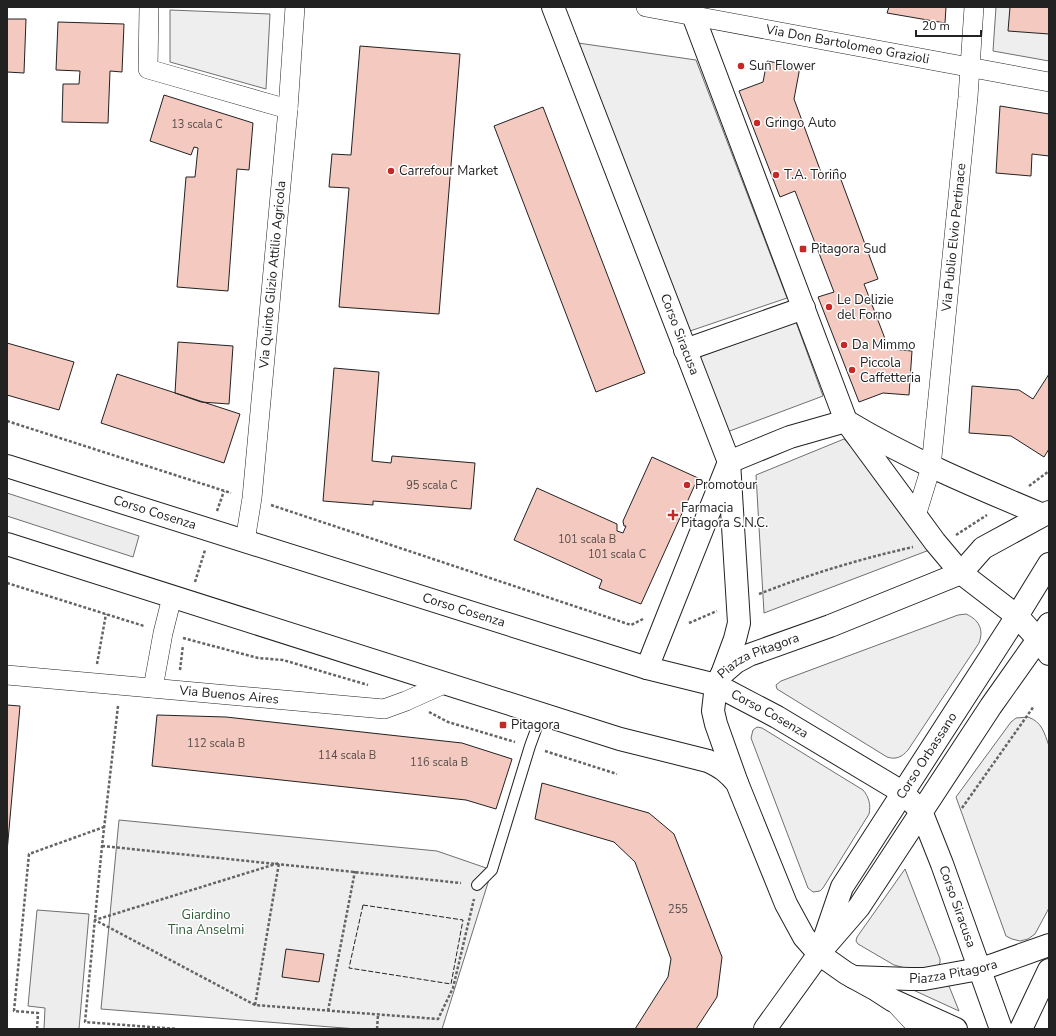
<svg xmlns="http://www.w3.org/2000/svg" width="1056" height="1036" viewBox="0 0 1056 1036" font-family="'Nunito Sans',sans-serif">
	<style>
		.green { fill: #eee; stroke: #6f6f6f }
		.parking { fill: #ededed; stroke: #6f6f6f }
		.building { fill: #f3c9c0; stroke: #222 }
		.lines { fill: none; stroke-linecap: round; stroke-linejoin: round }
		.service-casing { stroke: #222; stroke-width: 12 }
		.minor-casing { stroke: #222; stroke-width: 20 }
		.tertiary-casing { stroke: #222; stroke-width: 24 }
		.secondary-casing { stroke: #222; stroke-width: 24 }
		.primary-casing { stroke: #222; stroke-width: 24 }
		.path { stroke: #646464; stroke-width: 2.5; stroke-dasharray: 3 2; stroke-linecap: butt }
		.service { stroke: #fff; stroke-width: 10 }
		.minor { stroke: #fff; stroke-width: 19 }
		.tertiary { stroke: #fff; stroke-width: 22 }
		.secondary { stroke: #fff; stroke-width: 22 }
		.primary { stroke: #fff; stroke-width: 22 }
		.fence { stroke: #222; stroke-width: 1; stroke-dasharray: 5 2; stroke-linecap: butt }
		.poi-dot { fill: #c62828; stroke: #fff; stroke-width: 1.5 }
		.labels { text-anchor: middle; dominant-baseline: central; stroke-width: 3; stroke-linejoin: round; paint-order: stroke }
		.number-label { font-size: 11px; fill: #564c4a }
		.street-label { font-size: 13px; fill: #222; stroke: #fff }
		.poi-label { font-size: 13px; fill: #222; stroke: #fff; text-anchor: start }
		.park-label { font-size: 13px; fill: #2f5e38; stroke: #fff }
	</style>
	<rect width="100%" height="100%" fill="#fff"/>
	<!-- green -->
	<path class="green" d="M996,7H1049V61L993,51Z
		M170,10L270,14L266,89L170,62Z
		M578,43L696,60L787,298L690,331Z
		M796,322L823,396L727,432L699,357Z
		M966,614C979,620 984,629 979,643L908,750C902,757 896,760 887,757L777,689L776,685L781,681L958,615Z
		M1028,717C1042,722 1044,732 1049,746V908L1035,934L1028,939L1020,941L1012,939L1006,936L956,797L1011,722L1016,718Z
		M757,727L762,728L863,790C869,797 871,805 869,814L823,888L820,891L813,892L808,888L751,738L753,730Z
		M119,820L437,851L492,870L442,1029H357L101,1009Z
		M905,869L940,959V963L936,968L909,969L894,965L858,944L856,941L857,937Z
		M949,986L959,1011L911,989Z"/>
	<!-- parking -->
	<path class="parking" d="M844,439L865,462L932,549L764,613L756,475Z
		M7,493L139,536L133,557L7,516Z
		M37,910L89,914L79,1029H44L45,1008L28,1006Z"/>
	<!-- building -->
	<path class="building" d="M889,7H946L945,23L887,13Z
		M1010,7H1049V34L1008,31Z
		M7,19H26L24,73L7,72Z
		M58,22L124,24L122,72L110,71L108,123L62,122L63,84H79L80,71L56,70Z
		M360,46L460,54L439,314L339,307L349,188L329,187L332,154L351,155Z
		M767,61L800,67L794,99L822,175L837,169L878,279L864,284L889,349L912,351L909,395L883,393L859,402L818,297L834,292L795,191L780,197L739,91L763,82Z
		M164,95L253,123L249,170L237,169L228,291L177,287L186,177H195L198,148L194,147L191,155L150,141Z
		M1000,106L1049,114V156L1032,154L1031,176L996,173Z
		M543,107L645,373L596,392L494,126Z
		M178,342L233,346L229,404L201,402L175,393Z
		M7,343L74,362L59,410L7,395Z
		M334,368L379,372L372,461L391,463L392,456L475,463L471,509L373,501V505L323,501Z
		M117,374L240,414L224,463L101,423Z
		M1049,374V449L1044,457L1011,436L969,433L972,386L1019,390L1033,399Z
		M652,457L698,478L641,604L599,588L602,580L514,540L537,488L617,524V531L623,533L626,526H624L623,521Z
		M7,705L20,706L7,852Z
		M157,715L226,717L462,743L512,759L496,809L466,800L152,766Z
		M542,783L649,813L674,834L722,957L717,997L696,1029H635L668,977L671,959L635,862L614,842L535,819Z
		M286,949L324,954L319,982L282,977Z"/>
	<g class="lines">
		<!-- service casing -->
		<g class="service-casing">
			<path id="service" d="M477,885L492,870L530,746L542,713"/>
		</g>
		<!-- minor casing -->
		<g class="minor-casing">
			<g id="minor">
				<path d="M149,7L148,69L288,109"/>
				<path id="s1" d="M646,7L1049,82"/>
				<path id="s2" d="M916,516L931,467L968,97L974,7"/>
				<path id="s3" d="M245,541L252,498L288,109L295,7"/>
				<path id="s4" d="M7,675L384,709L406,701L446,683"/>
				<path d="M153,688L163,633L172,597"/>
				<path d="M894,1002L919,1029"/>
			</g>
		</g>
		<!-- tertiary casing -->
		<g class="tertiary-casing">
			<g id="tertiary">
				<path id="s5" d="M553,7L729,462L739,623L735,639L722,674"/>
				<path d="M690,7L846,421L935,542L961,573L1017,616L1038,639L1049,654"/>
				<path d="M685,350L804,308"/>
				<path d="M647,668L729,462L790,437L846,421C909,459 976,487 1043,515"/>
				<path id="s6" d="M737,783L716,724L713,711L716,685L722,674L736,662L749,655L830,626L961,573L983,548L1049,512"/>
				<path id="s7" d="M853,977L910,979H924L979,969L993,965L1049,945"/>
				<path d="M1021,1029L1049,970"/>
			</g>
		</g>
		<!-- secondary casing -->
		<g class="secondary-casing">
			<path id="secondary" d="M765,1029L819,954"/>
		</g>
		<!-- primary casing -->
		<g class="primary-casing">
			<g id="primary">
				<path id="s8" d="M7,466L647,668L716,685L777,717L902,792L921,811L942,864L1001,1029"/>
				<path d="M7,544L620,739L708,761C721,767 728,772 737,783L786,904L804,937L819,954L846,973L875,989L892,1000L956,1029"/>
				<path d="M827,944L859,907L991,706L1049,624"/>
				<path id="s9" d="M819,954L842,887L1017,616L1049,564"/>
			</g>
		</g>
		<!-- path -->
		<path class="path" d="M7,421L231,493
			M1029,486L1049,471
			M271,505L631,625L643,619
			M217,511L224,491
			M956,535L987,515
			M195,582L205,550
			M7,583L144,626
			M759,594C810,574 860,559 913,547
			M689,623L717,611
			M183,638L258,658L283,660L368,685
			M97,664L106,614
			M180,670L183,645
			M118,706L102,846L85,1022L177,1029
			M429,712L448,722L515,742
			M545,751L617,774
			M962,808L1034,706
			M102,846L461,883
			M255,1005L279,863L95,920L255,1005L438,1019L453,988L474,899
			M328,1011L355,871
			M37,1029L38,1013L14,1011L29,854L104,827
			M377,1029L378,1015"/>
		<!-- service -->
		<use href="#service" class="service"/>
		<!-- minor -->
		<use href="#minor" class="minor"/>
		<!-- tertiary -->
		<use href="#tertiary" class="tertiary"/>
		<!-- secondary -->
		<use href="#secondary" class="secondary"/>
		<!-- primary -->
		<use href="#primary" class="primary"/>
		<!-- fence -->
		<path class="fence" d="M363,905L463,920L451,984L349,968Z"/>
	</g>
	<!-- markers -->
	<g class="poi-dot">
		<circle cx="741" cy="66" r="4"/>
		<circle cx="757" cy="123" r="4"/>
		<circle cx="391" cy="171" r="4"/>
		<circle cx="776" cy="175" r="4"/>
		<rect x="799" y="245" width="8" height="8" rx="2"/>
		<circle cx="829" cy="307" r="4"/>
		<circle cx="844" cy="345" r="4"/>
		<circle cx="852" cy="370" r="4"/>
		<circle cx="687" cy="485" r="4"/>
		<path d="M671 509h4v4h4v4h-4v4h-4v-4h-4v-4h4z"/>
		<rect x="499" y="721" width="8" height="8" rx="2"/>
	</g>
	<g class="labels">
		<!-- number labels -->
		<g class="number-label">
			<text x="197" y="124">13 scala C</text>
			<text x="432" y="485">95 scala C</text>
			<text x="587" y="539">101 scala B</text>
			<text x="617" y="554">101 scala C</text>
			<text x="216" y="743">112 scala B</text>
			<text x="347" y="755">114 scala B</text>
			<text x="439" y="762">116 scala B</text>
			<text x="678" y="909">255</text>
		</g>
		<!-- street labels -->
		<g class="street-label">
			<text stroke="none"><textPath href="#s1" startOffset="205">Via Don Bartolomeo Grazioli</textPath></text>
			<text stroke="none"><textPath href="#s2" startOffset="282">Via Publio Elvio Pertinace</textPath></text>
			<text stroke="none"><textPath href="#s3" startOffset="268">Via Quinto Glizio Attilio Agricola</textPath></text>
			<text stroke="none"><textPath href="#s5" startOffset="351">Corso Siracusa</textPath></text>
			<text stroke="none"><textPath href="#s8" startOffset="155">Corso Cosenza</textPath></text>
			<text stroke="none"><textPath href="#s8" startOffset="479">Corso Cosenza</textPath></text>
			<text stroke="none"><textPath href="#s6" startOffset="156">Piazza Pitagora</textPath></text>
			<text stroke="none"><textPath href="#s4" startOffset="223">Via Buenos Aires</textPath></text>
			<text stroke="none"><textPath href="#s8" startOffset="803">Corso Cosenza</textPath></text>
			<text stroke="none"><textPath href="#s9" startOffset="227">Corso Orbassano</textPath></text>
			<text stroke="none"><textPath href="#s8" startOffset="1086">Corso Siracusa</textPath></text>
			<text stroke="none"><textPath href="#s7" startOffset="101">Piazza Pitagora</textPath></text>
		</g>
		<!-- poi labels -->
		<g class="poi-label">
			<text x="749" y="66">Sun Flower</text>
			<text x="765" y="123">Gringo Auto</text>
			<text x="399" y="171">Carrefour Market</text>
			<text x="784" y="175">T.A. Torino</text>
			<text x="811" y="249">Pitagora Sud</text>
			<text x="837" y="300">Le Delizie<tspan x="837" dy="15">del Forno</tspan></text>
			<text x="852" y="345">Da Mimmo</text>
			<text x="860" y="363">Piccola<tspan x="860" dy="15">Caffetteria</tspan></text>
			<text x="695" y="485">Promotour</text>
			<text x="681" y="508">Farmacia<tspan x="681" dy="15">Pitagora S.N.C.</tspan></text>
			<text x="511" y="725">Pitagora</text>
		</g>
		<!-- park labels -->
		<g class="park-label">
			<text x="206" y="915">Giardino<tspan x="206" dy="15">Tina Anselmi</tspan></text>
		</g>
	</g>
	<!-- border -->
	<rect width="1056" height="1036" fill="none" stroke="#222222" stroke-width="16"/>
	<!-- scale -->
	<path d="M916 30v6h65v-6" fill="none" stroke="#222222" stroke-width="2"/>
	<text x="922" y="30" font-size="12" fill="#222222" stroke="#ffffff" stroke-width="3" paint-order="stroke">20 m</text>
</svg>
